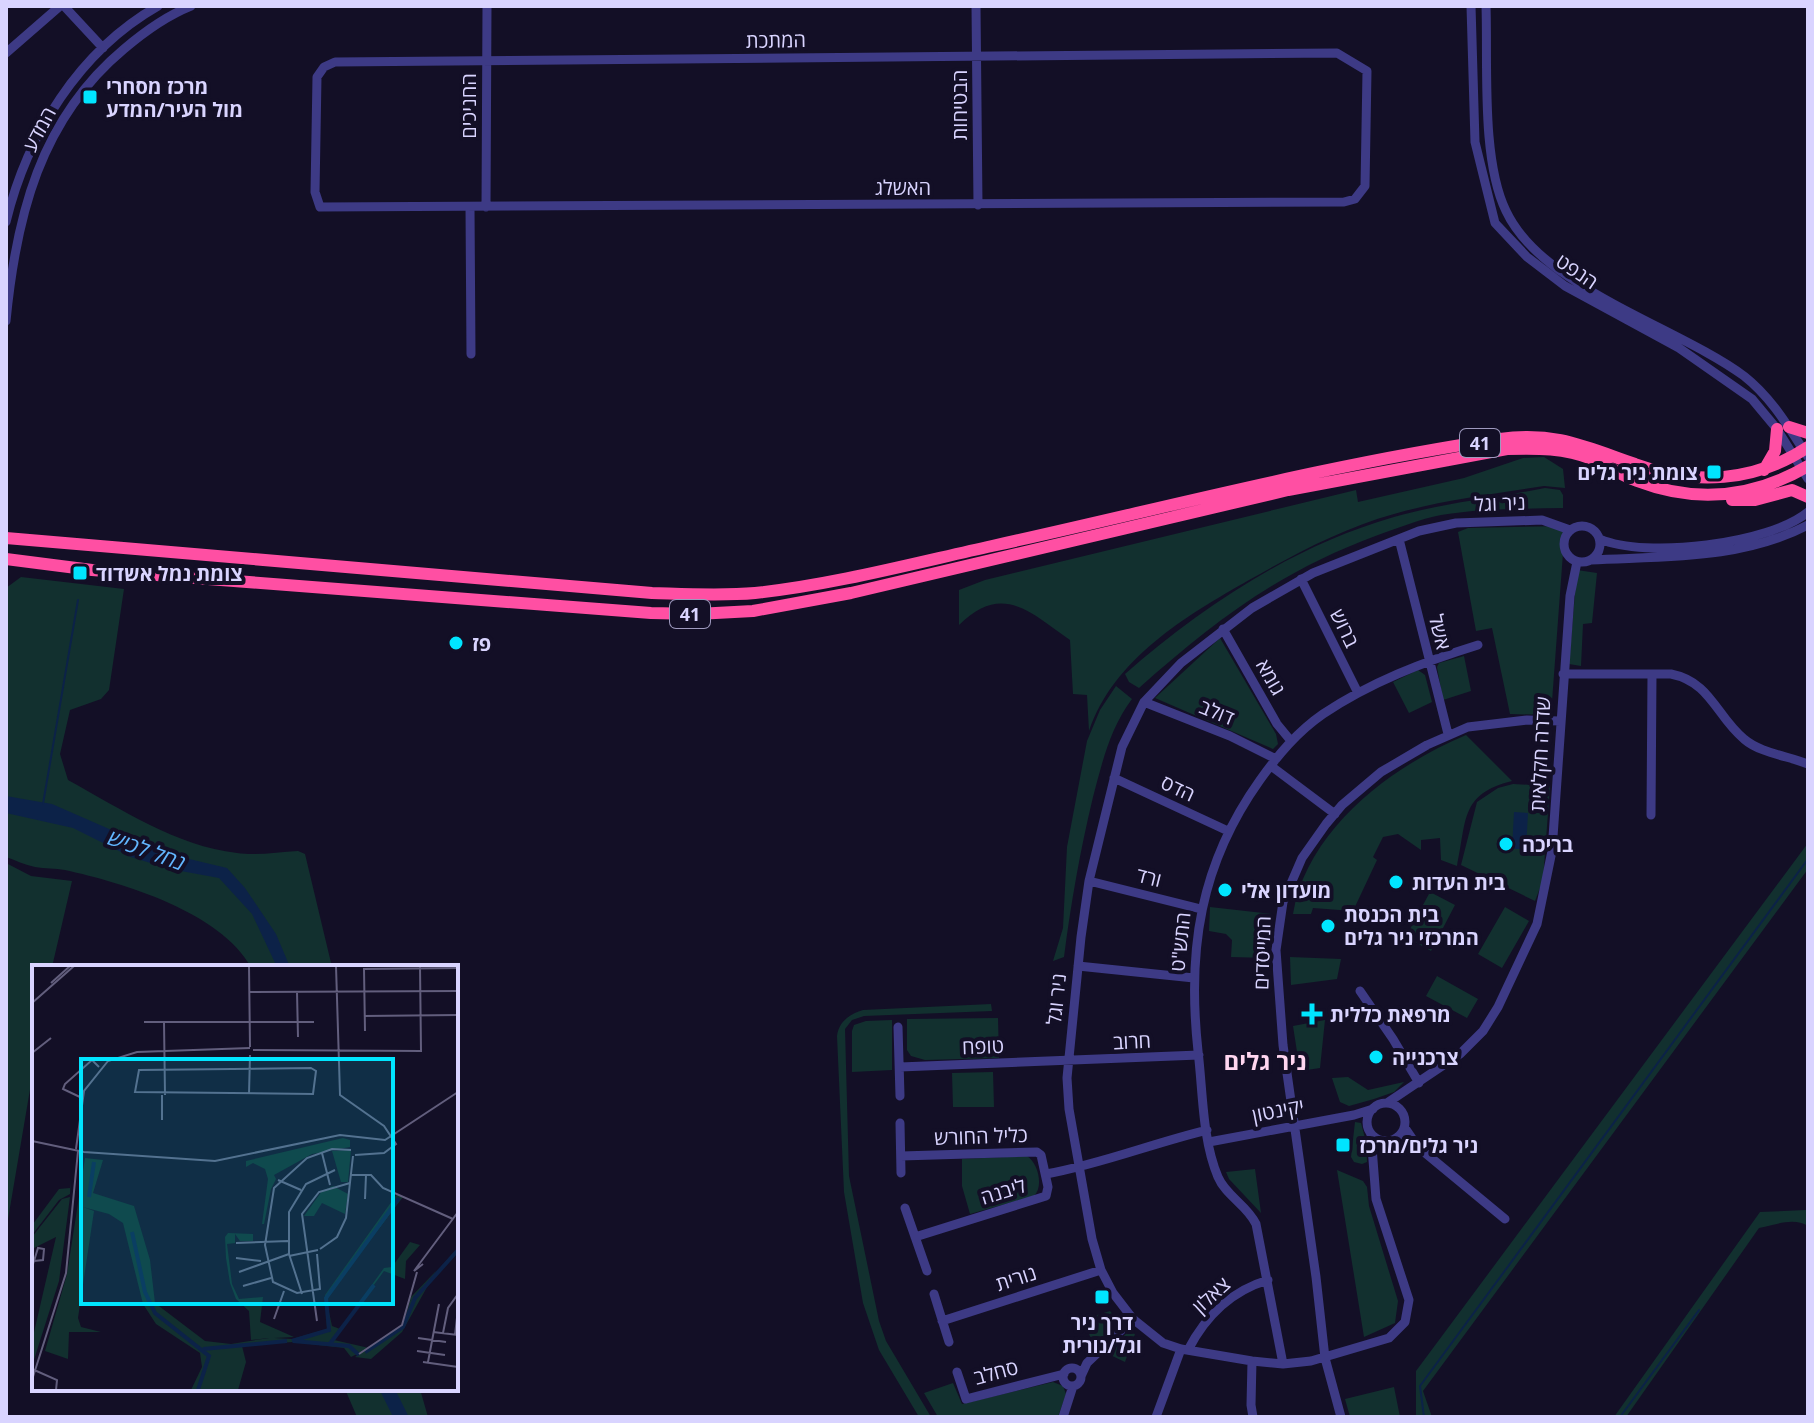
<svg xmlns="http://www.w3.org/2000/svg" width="1814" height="1423" viewBox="0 0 1814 1423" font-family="'Open Sans','Noto Sans Hebrew',sans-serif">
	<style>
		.green { fill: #12302f }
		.water { fill: #0c2248 }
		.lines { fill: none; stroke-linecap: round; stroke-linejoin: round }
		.stream { stroke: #0c2248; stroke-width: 2 }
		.river { stroke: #0c2248; stroke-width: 14 }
		.minor { stroke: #3d3a85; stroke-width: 9 }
		.highway { stroke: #ff4fa3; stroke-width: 12 }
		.poi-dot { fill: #00e5ff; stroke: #130f26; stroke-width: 3 }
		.labels { text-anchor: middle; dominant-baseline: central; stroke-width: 8; stroke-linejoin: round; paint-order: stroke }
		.shield { fill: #130f26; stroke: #9e99be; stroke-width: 2 }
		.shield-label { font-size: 18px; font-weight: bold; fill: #d9d4ff }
		.street-label { font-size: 20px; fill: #d9d4ff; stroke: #130f26 }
		.poi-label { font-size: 20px; font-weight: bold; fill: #d9d4ff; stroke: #130f26; text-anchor: start }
		.water-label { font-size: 22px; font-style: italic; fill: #62b6ff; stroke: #130f26 }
		.quarter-label { font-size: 24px; font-weight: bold; fill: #ffd6f0; stroke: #130f26 }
		.inset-river { fill: none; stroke: #0c2248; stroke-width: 4 }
		.inset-road { fill: none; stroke: #625e7d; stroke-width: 2 }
		.view { fill: #00e5ff; fill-opacity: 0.15; stroke: #00e5ff; stroke-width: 4 }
		.inset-edge { fill: none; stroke: #d9d4ff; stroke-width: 4 }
	</style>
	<rect width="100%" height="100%" fill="#130f26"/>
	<!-- green -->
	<path class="green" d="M1544,457L1563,469L1565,488L1544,486C1494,494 1443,500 1394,514C1343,528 1295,554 1249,580C1186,616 1114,658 1089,731L1087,695L1073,694L1070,640C1030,612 1002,582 959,625V590L985,580L1356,490L1358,502L1464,478L1523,458Z
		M1545,488L1560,490L1563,495V508C1523,509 1481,508 1441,515C1420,519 1398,528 1378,535C1280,571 1216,620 1139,688L1129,682L1125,674C1203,606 1293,546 1394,517C1443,503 1495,498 1545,488Z
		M1565,526L1551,715L1510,714L1492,628L1476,631L1458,532L1468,528Z
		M1577,570L1597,573L1592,623L1583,624L1581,666L1569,664Z
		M21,577L124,589L109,690L101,699L70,710L60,754L68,780C121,809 176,846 237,853C256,856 278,852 298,851L305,854L332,967H251C220,912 124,883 65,870C55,868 45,869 35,867C25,865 15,860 6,857V588Z
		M1220,638L1276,734L1278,744L1273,749L1155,698Z
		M1464,656L1471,691L1443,700L1437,667L1439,663Z
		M1418,670L1425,675L1432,702L1409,713L1393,682Z
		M1116,686L1132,699C1110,728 1102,763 1093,797C1080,851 1071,903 1064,957L1053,961L1063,928L1067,847L1087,741L1100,710Z
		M1466,735L1512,781C1460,794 1467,820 1457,866L1441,860L1440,838L1421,840V850L1398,834L1383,837L1373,857L1377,860L1353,911L1313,908L1311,914H1293C1307,829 1392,766 1466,735Z
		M1513,784L1550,786L1543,880L1535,901L1461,865L1477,802L1498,788Z
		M1808,843V869L1423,1391L1432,1417H1416V1371Z
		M6,863L31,876L72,881L52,967H34V1066L6,1231Z
		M1430,892L1455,905L1431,951L1415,942L1418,936L1409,931Z
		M1210,907L1272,914L1268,938V958L1231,957L1232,940L1226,934L1209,931Z
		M1505,907L1529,921L1502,968L1478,954Z
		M1290,957L1341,959L1337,979L1291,985Z
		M1437,976L1478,999L1467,1018L1426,996Z
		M991,1004L992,1011L864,1016L852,1020L845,1029L849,1176L879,1321L886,1341L931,1417H919L879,1350L863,1303L844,1192L837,1036C839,1021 850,1014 863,1010Z
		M998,1018L999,1058L925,1060L911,1056L907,1050V1019Z
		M892,1020V1070L852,1072V1031L854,1025L866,1021Z
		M1325,1020L1320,1068L1300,1071L1293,1026Z
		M993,1072L994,1107H953L952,1073Z
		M1348,1077L1368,1090L1404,1082L1394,1092L1374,1099L1349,1106L1340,1102L1332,1078Z
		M1355,1122L1361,1123L1366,1142L1367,1162L1362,1164L1354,1162L1351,1157Z
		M1027,1156C1038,1163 1044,1186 1034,1196L970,1214L962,1186V1159Z
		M1255,1169L1261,1213L1229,1179L1226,1172Z
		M1337,1170L1363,1181L1367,1187L1369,1206L1398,1301L1395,1323L1364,1337Z
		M1808,1207V1226C1794,1217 1774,1225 1759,1228L1626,1417H1614L1760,1212L1806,1210Z
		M1110,1311L1116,1318L1115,1328L1094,1348L1084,1319Z
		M1128,1332L1135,1334L1125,1362L1106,1353Z
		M1053,1382L1063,1386L1066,1394L1058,1417H938L924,1393L953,1383L962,1404Z
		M1394,1387L1400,1417H1350L1345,1399Z
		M345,1389H420L428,1417H357Z"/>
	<!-- water -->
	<path class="water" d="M6,796L52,804L164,853L227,868L245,888L276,934L290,967H277L252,914L219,878L170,869L131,857L73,828L6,813Z
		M1514,812L1528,813L1526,849H1512Z"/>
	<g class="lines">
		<!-- stream -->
		<path class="stream" d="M43,804L78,600
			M1424,1417L1420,1386L1808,859
			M1620,1417L1699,1310"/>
		<!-- river -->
		<path class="river" d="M387,1389L401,1417"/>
		<!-- minor -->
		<path class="minor" d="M64,6L103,48
			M976,6L978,205
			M1471,6L1475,142L1495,223L1527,257L1565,286L1679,348L1752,399L1777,429L1808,479
			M1486,6C1488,64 1481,160 1506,211C1542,288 1678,327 1744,376C1772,398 1789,428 1808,457
			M6,53L60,6
			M1337,53L1367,71L1365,186L1355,199L1344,202L320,207L315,192L317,77L324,67L335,62Z
			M470,207L471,354
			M486,207L487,6
			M6,222C27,135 79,51 158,6
			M6,321C16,217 40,119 124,49C144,32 166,16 191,6
			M1564 544a18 18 0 1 1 36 0a18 18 0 1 1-36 0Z
			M1399,539L1448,734
			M1600,539C1645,559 1770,544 1808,512
			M1591,560C1665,556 1741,560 1808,525
			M1301,579L1358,693
			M1223,629L1277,724L1291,741
			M1563,674H1671C1711,682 1716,716 1744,739C1760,753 1788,756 1808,764
			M1144,702L1230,736L1276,759
			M1271,766L1335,814
			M1114,778L1228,831
			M1651,815L1652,674
			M1089,881L1201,909
			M1078,966L1194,978
			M1360,991L1393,1039L1419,1083
			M898,1027L900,1096
			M900,1067L1199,1055
			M1367 1122a19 19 0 1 1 38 0a19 19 0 1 1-38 0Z
			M1387,1103L1460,1054L1483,1031L1498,1007L1537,924L1552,851L1570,596L1577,562
			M900,1123L901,1173
			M1405,1128L1418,1147L1505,1219
			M1371,1134L1376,1199L1409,1300L1405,1322L1389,1338L1311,1361L1283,1364L1252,1361L1181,1349L1163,1343L1133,1319L1113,1293L1101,1270L1092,1239L1069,1109L1067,1078L1081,937L1089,881L1122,747L1144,702L1181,663L1252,608L1313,573L1419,531L1456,523L1542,520L1570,530
			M1209,1142L1354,1115L1373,1109
			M901,1156L1037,1152L1041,1155L1048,1187L1046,1196L915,1237
			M1046,1174C1101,1164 1153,1143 1207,1130
			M905,1208L927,1271
			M934,1294L949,1342
			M942,1321L1101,1270
			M1188,1350C1205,1317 1231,1291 1268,1280
			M1252,1361L1251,1405L1253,1417
			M1283,1364L1256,1224C1247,1205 1226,1196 1218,1177C1202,1139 1203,1092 1198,1051C1187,950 1200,864 1260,780C1278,755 1297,732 1323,714C1371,682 1423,662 1478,645
			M1063 1377a9 9 0 1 1 18 0a9 9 0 1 1-18 0Z
			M957,1372L966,1399L1064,1374
			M1081,1376L1087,1363L1133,1319
			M1063,1417L1073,1386
			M1156,1417L1181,1349
			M1341,1417L1325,1358L1316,1277L1283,1045L1276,950L1283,902L1302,858L1326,824L1342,805L1381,772L1427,745L1468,727L1527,720L1560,721"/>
		<!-- highway -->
		<path class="highway" d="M1789,427L1808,433
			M1764,470L1775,451L1777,429
			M1732,500H1755L1792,490L1808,497
			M6,538L652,593C686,594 721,596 755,593C832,585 915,563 992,546C1161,509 1329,464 1500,439C1554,431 1586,447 1635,464C1694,486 1755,482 1808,447
			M6,559L92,570L651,613L697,614L753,611L851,593L1288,490L1507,449C1537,448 1565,448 1592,459C1607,466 1621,475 1637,481C1697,504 1753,498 1808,466"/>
	</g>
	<!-- markers -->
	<g class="poi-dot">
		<rect x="82" y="89" width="16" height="16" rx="4"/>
		<rect x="1706" y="464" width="16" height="16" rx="4"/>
		<rect x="72" y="565" width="16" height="16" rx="4"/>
		<circle cx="456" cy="643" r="8"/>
		<circle cx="1506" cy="844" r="8"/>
		<circle cx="1396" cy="882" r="8"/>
		<circle cx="1225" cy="890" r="8"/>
		<circle cx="1328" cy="926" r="8"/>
		<path d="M1308 1002h8v8h8v8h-8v8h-8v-8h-8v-8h8z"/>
		<circle cx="1376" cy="1057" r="8"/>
		<rect x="1335" y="1137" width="16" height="16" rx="4"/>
		<rect x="1094" y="1289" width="16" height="16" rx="4"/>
	</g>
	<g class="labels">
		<!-- shield labels -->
		<g class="shield">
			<rect x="1460" y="429" width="40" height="28" rx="6"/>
			<rect x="670" y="600" width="40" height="28" rx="6"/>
		</g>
		<g class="shield-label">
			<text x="1480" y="443">41</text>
			<text x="690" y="614">41</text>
		</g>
		<!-- street labels -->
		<g class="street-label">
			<text transform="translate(776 40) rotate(-1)">המתכת</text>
			<text transform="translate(959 105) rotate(-90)">הבטיחות</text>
			<text transform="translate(468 106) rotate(-90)">החניכים</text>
			<text transform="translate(39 129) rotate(-62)">המדע</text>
			<text x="903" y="187">האשלג</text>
			<text transform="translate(1577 271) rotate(34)">הנפט</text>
			<text transform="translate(1500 503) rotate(-2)">ניר וגל</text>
			<text transform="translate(1345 628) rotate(64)">ברוש</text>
			<text transform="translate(1440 632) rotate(76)">אשל</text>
			<text transform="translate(1271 677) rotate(60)">גומא</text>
			<text transform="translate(1217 712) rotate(22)">דולב</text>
			<text transform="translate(1540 754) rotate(-87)">שדרה חקלאית</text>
			<text transform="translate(1178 788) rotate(25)">הדס</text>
			<text transform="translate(1149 877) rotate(14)">ורד</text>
			<text transform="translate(1180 942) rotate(-84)">התש"ט</text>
			<text transform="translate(1262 953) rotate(-88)">המייסדים</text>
			<text transform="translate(1056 999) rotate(-84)">ניר וגל</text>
			<text transform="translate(1132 1041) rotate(-3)">חרוב</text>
			<text transform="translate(983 1046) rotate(-2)">טופח</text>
			<text transform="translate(1278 1110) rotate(-11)">יקינטון</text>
			<text transform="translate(981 1136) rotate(-2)">כליל החורש</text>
			<text transform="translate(1003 1191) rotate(-17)">ליבנה</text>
			<text transform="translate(1016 1278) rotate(-18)">נורית</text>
			<text transform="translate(1211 1295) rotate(-42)">צאלון</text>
			<text transform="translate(996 1372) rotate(-15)">סחלב</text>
		</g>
		<!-- poi labels -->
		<g class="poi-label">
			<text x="106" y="86">מרכז מסחרי<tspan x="106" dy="23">מול העיר/המדע</tspan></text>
			<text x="1698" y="472" text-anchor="end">צומת ניר גלים</text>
			<text x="96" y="573">צומת נמל אשדוד</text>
			<text x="472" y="643">פז</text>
			<text x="1522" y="844">בריכה</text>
			<text x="1412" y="882">בית העדות</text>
			<text x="1241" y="890">מועדון אלי</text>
			<text x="1344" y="914">בית הכנסת<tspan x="1344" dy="23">המרכזי ניר גלים</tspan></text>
			<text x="1330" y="1014">מרפאת כללית</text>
			<text x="1392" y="1057">צרכנייה</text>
			<text x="1359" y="1145">ניר גלים/מרכז</text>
			<text x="1102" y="1322" text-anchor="middle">דרך ניר<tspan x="1102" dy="23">וגל/נורית</tspan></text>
		</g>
		<!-- water labels -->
		<g class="water-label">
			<text transform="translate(147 849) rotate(20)">נחל לכיש</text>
		</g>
		<!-- quarter labels -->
		<g class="quarter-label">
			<text x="1265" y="1060">ניר גלים</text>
		</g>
	</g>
	<!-- overview -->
	<g transform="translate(32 965)">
		<rect width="426" height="426" fill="#130f26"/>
		<path d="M311,173L318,175V182L280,189L242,210L244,214L239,224L232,259H230L236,214L233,204L221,198L214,202V196ZM319,185L316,217H309L300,186ZM53,193L71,195L61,228L102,241L118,295L123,338L173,376L199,379L237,373L219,375L217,346L204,334L198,318L194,293L193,272L196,268L221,269V276H208L203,269V278L195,279L200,319L207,334L231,332L228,357L262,372L242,373L260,374L295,364L293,330L365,229L371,232L294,333L300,361L308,364L352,303L360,302L378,277L388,280L374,296L373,314L352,306L302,375L337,383L319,392L312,383L261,377L210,381L214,397L206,425H159L170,402L168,388L124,359L111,339L91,258L77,249L51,242L62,246L46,353L49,362L69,367H37L36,394L13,386L35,309ZM39,213L38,229L27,235L0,270L1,259L27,224L38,223ZM301,221L316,229L313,249L290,238L282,251H272L290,226ZM38,232L27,316L0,401V376L24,272L0,284V272L30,234ZM426,283L404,306L370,367L339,394L323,392L371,361L379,332Z" fill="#12302f"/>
		<path class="inset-river" d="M57,232L62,197M100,267L113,327L123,348L177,391L166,425M260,376L297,365L294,333L367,233M261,376L317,381L327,390M297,380L342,320M171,384L255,376M333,387L371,362L383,333L426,285"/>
		<path class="inset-road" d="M217,1L218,82M304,1L308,130L352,161L364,179L352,188L323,190M19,18L38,1M217,27L426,26M265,27L266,72M0,38L42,1M332,51L426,50M112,57H282M132,57L133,130M333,66L332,4L426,3M221,85L389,86L388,1M0,88L19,73M279,103L284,106L281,129L103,127L107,105ZM217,129L218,90M130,130V155M50,133L31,124L33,119L60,95L67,102M0,176L52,187L183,196L308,170L353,175L426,127M44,184L52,126L76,96L105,87L218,83M290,188L298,220M318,210H339L351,223L421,254M246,215L269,225M333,234L334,210M204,278L256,276M288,284L305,272L314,253L321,191M285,289L288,324L265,328L241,317L233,280L242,223L275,193L300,184L319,185M257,291L286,285M204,293L229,296M391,299L382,306L426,247M0,302L2,296L6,283L12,284L11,295L2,296M207,307L257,289M211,321L239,313M270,329L257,289V247L274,219L303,205M242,354L252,326M285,356L270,249L287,227L318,218M401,367L426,370M411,368L416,343L426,329M423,370L426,344M386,373L414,377M385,386L413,390M327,389L370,360L385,307M391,397L426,402M396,397L407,339M0,404L25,415L24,425M0,415L34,308L46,186"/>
		<path class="view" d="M49,94H361V339H49Z"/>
		<rect width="426" height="426" class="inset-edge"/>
	</g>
	<!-- border -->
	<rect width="1814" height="1423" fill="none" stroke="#d9d4ff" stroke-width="16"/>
</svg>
